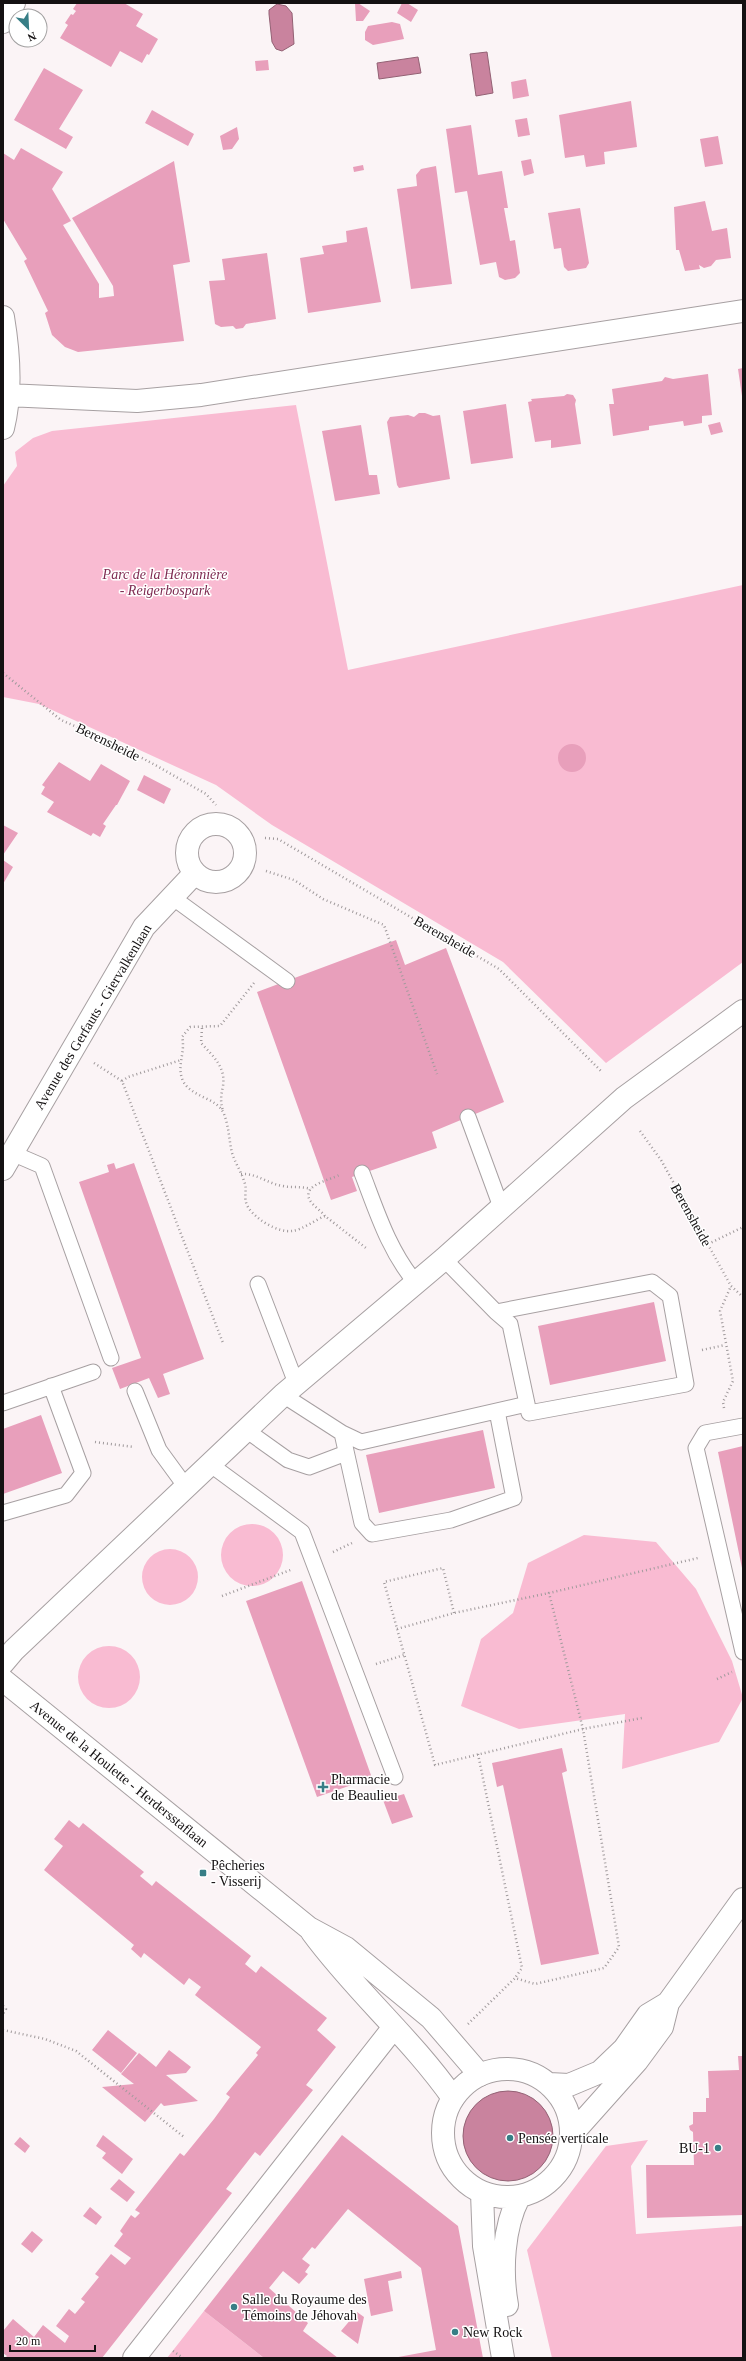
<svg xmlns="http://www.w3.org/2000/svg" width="746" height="2361" viewBox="0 0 746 2361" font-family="'Times New Roman',serif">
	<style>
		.green { fill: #f9bbd2 }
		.water { fill: #c9839e; stroke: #936174 }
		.building { fill: #e89fbb }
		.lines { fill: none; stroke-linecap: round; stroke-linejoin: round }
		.service-casing { stroke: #a7a0a2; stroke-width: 17 }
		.minor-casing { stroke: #a7a0a2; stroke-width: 24 }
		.tertiary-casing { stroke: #a7a0a2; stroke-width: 24 }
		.path { stroke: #a09a9c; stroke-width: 2.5; stroke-dasharray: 1 3; stroke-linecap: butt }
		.service { stroke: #fff; stroke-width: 15 }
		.minor { stroke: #fff; stroke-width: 22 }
		.tertiary { stroke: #fff; stroke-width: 22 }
		.poi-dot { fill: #377e86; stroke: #fff; stroke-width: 1.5 }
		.labels { text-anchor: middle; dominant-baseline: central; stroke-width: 3; stroke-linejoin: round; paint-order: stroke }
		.park-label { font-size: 14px; font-style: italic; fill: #7e2a51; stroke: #fff }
		.street-label { font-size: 14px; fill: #141112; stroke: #fff }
		.poi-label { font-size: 14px; fill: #141112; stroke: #fff; text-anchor: start }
	</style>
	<rect width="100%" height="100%" fill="#fbf4f6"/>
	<!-- green -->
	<path class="green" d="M296,405L348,670L743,585V962L606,1063L503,962L272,825L216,785L39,704L3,697V486L17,466L15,452L33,438L52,431Z
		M221 1555a31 31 0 1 1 62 0a31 31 0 1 1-62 0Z
		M584,1535L656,1542L696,1589L732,1661L743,1698L719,1742L622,1769L625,1714L519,1729L461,1706L481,1639L513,1613L528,1563Z
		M142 1577a28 28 0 1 1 56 0a28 28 0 1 1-56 0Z
		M78 1677a31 31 0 1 1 62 0a31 31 0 1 1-62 0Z
		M648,2140L631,2166L636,2234L743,2226V2358H552L527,2250L606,2146Z
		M204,2311L264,2358H167Z"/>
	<!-- water -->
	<path class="water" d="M277,4L286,6L292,13L294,44L282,51L276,49L272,42L269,14V10Z
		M487,52L493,93L476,96L470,54Z
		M418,57L421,73L379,79L377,63Z
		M463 2136a45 45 0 1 1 90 0a45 45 0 1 1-90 0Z"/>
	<!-- building -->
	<path class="building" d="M77,3H124L143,14L136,26L158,39L149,55L147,54L142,63L120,51L111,67L60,38L68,25L65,23L71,14L73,15L76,11L73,9Z
		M355,3H358L370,11L363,21H356Z
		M402,3H407L418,10L411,22L397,13Z
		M392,22L400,24L404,39L373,45L365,40V32L368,26Z
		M268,60L269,70L256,71L255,61Z
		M44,68L83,90L59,129L73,137L66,149L14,120Z
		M526,79L529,96L513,99L511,82Z
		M631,101L637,147L604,152L605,164L586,167L584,155L565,158L559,115Z
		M152,110L194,134L188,146L145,123Z
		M527,118L530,135L518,137L515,120Z
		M471,125L478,175L502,171L508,208H504L510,241L515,240L520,273L515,278L505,280L499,277L496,262L480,265L467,191L455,193L446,129Z
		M237,127L239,139L232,149L223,150L220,136Z
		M718,136L723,164L705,167L700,139Z
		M21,148L63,172L52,189L71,221L63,225L99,284V298L114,296L113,286L72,218L174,161L190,262L173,265L184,341L78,352L65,347L52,335L45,313L48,311L24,261L27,259L3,219V153L14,160Z
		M531,159L534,173L524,176L521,161Z
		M363,165L364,170L354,172L353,167Z
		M436,166L452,284L411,289L397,189L417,186L416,175L421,169Z
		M705,201L712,231L727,228L731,258L716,260L711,266L704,268L699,265L700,269L685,271L679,250H676L674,207Z
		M580,208L589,263L586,268L568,271L564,267L561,248L554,249L548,213Z
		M367,227L381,302L308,313L300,258L324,254L322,246L347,242L346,231Z
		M267,253L276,319L246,324L243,328L236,329L233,326L221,327L215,324L209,281L225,280L222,259Z
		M743,368V396H742L738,369Z
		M708,374L712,415L702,416V423L684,426L683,421L649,426V430L613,436L609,404H614L612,389L662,381L665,377L673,379Z
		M567,394L573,395L576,400L575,404L581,444L551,448V440L535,442L528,402L532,401L531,399L564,396Z
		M506,404L513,458L471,464L463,411Z
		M419,413H425L433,416L440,415L450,479L399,488L397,485L387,422L390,417L408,415L414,417Z
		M720,422L723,432L711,435L708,425Z
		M361,425L369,475H377L380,494L335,501L322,431Z
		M558 758a14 14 0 1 1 28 0a14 14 0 1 1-28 0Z
		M59,762L90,781L101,764L130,781L117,805H116L103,824L106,826L100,837L93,833L91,836L47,812L54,802L41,794L45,787L42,785Z
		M144,775L171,789L164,804L137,790Z
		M3,825L18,833L3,855Z
		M3,860L13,867L3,884Z
		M396,940L405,965L446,948L504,1102L432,1132L437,1148L352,1177L357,1191L331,1200L257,992Z
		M114,1163L116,1169L134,1163L204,1359L163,1374L170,1394L158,1398L149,1378L120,1389L112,1368L141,1358L79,1182L109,1172L107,1165Z
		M654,1302L666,1361L550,1385L538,1326Z
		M41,1415L62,1473L3,1494V1429Z
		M483,1430L495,1488L379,1513L366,1455Z
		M743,1446V1568H742L718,1452Z
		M302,1581L372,1778L317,1797L246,1601Z
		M562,1748L567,1771L562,1773L599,1954L541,1965L503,1785L497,1787L492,1763Z
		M404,1794L413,1817L392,1824L383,1800Z
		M69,1820L79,1828L83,1823L144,1872L140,1876L152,1886L156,1881L251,1956L245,1964L256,1973L261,1966L327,2018L317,2030L336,2047L306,2085L313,2090L260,2156L255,2152L226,2189L232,2193L102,2358H5L7,2356L3,2353V2331L13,2319L34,2337L43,2325L65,2343L69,2336L56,2326L69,2309L75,2314L85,2302L81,2299L99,2277L95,2274L111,2254L125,2265L131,2258L114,2246L123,2234L120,2231L131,2215L135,2218L140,2213L135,2210L180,2153L184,2156L214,2119L230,2097L226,2094L258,2055L256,2053L261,2047L195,1995L201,1987L189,1978L184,1985L144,1953L141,1958L131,1949L134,1945L44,1870L63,1846L54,1839Z
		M108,2030L137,2053L121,2073L92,2050Z
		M169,2050L191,2067L186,2073L166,2075L198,2101L164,2106L161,2103L145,2122L102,2087L134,2084L121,2074L139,2053L156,2067Z
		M738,2056H743V2215L647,2218L646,2165H694L693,2132L690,2130L689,2126L693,2124V2112H706V2098H709L708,2071L739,2070Z
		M103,2135L133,2159L122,2174L102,2158L106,2153L96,2146Z
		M342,2135L458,2226L483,2358H393L436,2350L421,2268L348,2209L315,2249L312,2247L302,2259L310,2265L305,2272L308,2274L299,2284L283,2271L269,2288L308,2323L303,2331L338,2358H264L204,2311Z
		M20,2137L30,2146L25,2153L14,2144Z
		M119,2179L135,2192L127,2202L110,2189Z
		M90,2207L102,2217L96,2225L83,2216Z
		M32,2231L43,2240L32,2253L21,2244Z
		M401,2271L402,2278L388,2281L393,2311L371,2316L364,2279Z
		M357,2312L364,2317L358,2344L341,2331Z"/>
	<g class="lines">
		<!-- service casing -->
		<g class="service-casing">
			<path id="service" d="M172,897L287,981
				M468,1117L501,1207
				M12,1153L42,1166L111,1358
				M362,1173C377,1212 389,1251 416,1283
				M444,1259L496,1312
				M652,1282L670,1296L686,1384L529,1413L510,1324L496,1312Z
				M258,1284L296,1383
				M135,1391L159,1450L186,1487
				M283,1395L342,1433L361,1442L527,1404
				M3,1403L93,1372
				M743,1426L705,1433L696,1448L743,1652
				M246,1430L288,1460L309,1467L346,1453
				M342,1433L362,1523L372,1534L451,1520L514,1498L497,1411
				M211,1465L302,1532L395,1777
				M3,1513L66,1495L83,1473L51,1386"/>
		</g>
		<!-- minor casing -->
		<g class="minor-casing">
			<path id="minor" d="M3,22L14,3
				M3,317C9,353 12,392 3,428
				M7,395L137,401L201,395L743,311
				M187 853a29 29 0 1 1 58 0a29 29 0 1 1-58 0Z
				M3,1169L144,927L194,874
				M3,1663L14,1650L283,1395L444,1259L624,1098L743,1011
				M3,1680L309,1928L346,1948L431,2018L480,2075
				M312,1932C355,1991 411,2038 453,2098
				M134,2358L394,2027"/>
		</g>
		<!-- tertiary casing -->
		<g class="tertiary-casing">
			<path id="tertiary" d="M443 2133a64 64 0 1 1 128 0a64 64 0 1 1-128 0Z
				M549,2084L569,2085L600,2072L624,2049L648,2015L668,2003L743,1899
				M571,2135L637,2061L662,2027L668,2003
				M482,2193L484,2246L503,2358
				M507,2305C501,2271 503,2228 519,2197"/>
		</g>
		<!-- path -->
		<path class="path" d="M3,673L61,720L116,744L157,766L206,794L216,805
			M265,838L278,839L499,969L601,1071
			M266,871L294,880L323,899L384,925L437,1074
			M254,983L220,1026L190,1027L182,1037C186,1052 176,1066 183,1081C192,1098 217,1097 224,1114C229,1127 229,1140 232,1153C235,1163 242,1173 245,1184C247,1191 243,1199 248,1207C255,1219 278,1233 292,1231C302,1230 315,1220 325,1216L366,1248
			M202,1028L201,1043C213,1056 226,1067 223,1086C221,1096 220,1100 223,1111
			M94,1063L122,1081L223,1343
			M122,1081L128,1077L181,1060
			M640,1131L661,1160L731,1286L743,1297
			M241,1174C257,1173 268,1184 283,1186C292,1188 301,1186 311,1189
			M325,1216C321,1211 315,1207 311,1202C299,1185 331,1180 339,1175
			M708,1244L743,1227
			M702,1350L725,1345
			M724,1408L723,1402L733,1381L720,1311L731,1286
			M95,1442L134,1447
			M333,1552L352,1543
			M222,1596L293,1569
			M454,1613L443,1568L384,1582L435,1765L583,1729L642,1718
			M397,1629L454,1613L549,1593
			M376,1664L404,1655
			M717,1679L732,1672
			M478,1754L522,1968L515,1978
			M3,2006L6,2009L3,2014
			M468,2024L515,1978L535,1984L604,1968L619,1947L583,1729L549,1593L698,1558
			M3,2030L45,2039L76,2051L184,2137
			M173,2351L183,2358"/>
		<!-- service -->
		<use href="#service" class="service"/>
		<!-- minor -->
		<use href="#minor" class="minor"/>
		<!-- tertiary -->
		<use href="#tertiary" class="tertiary"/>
	</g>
	<!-- markers -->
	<g class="poi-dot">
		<path d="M321 1781h4v4h4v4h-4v4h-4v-4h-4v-4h4z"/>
		<rect x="199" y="1869" width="8" height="8" rx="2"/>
		<circle cx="510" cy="2138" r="4"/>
		<circle cx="718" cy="2148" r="4"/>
		<circle cx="234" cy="2307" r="4"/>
		<circle cx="455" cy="2332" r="4"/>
	</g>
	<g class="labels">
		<!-- park labels -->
		<g class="park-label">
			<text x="165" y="574">Parc de la Héronnière<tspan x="165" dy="16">- Reigerbospark</tspan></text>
		</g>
		<!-- street labels -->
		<g class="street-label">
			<text transform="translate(108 742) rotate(26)">Berensheide</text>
			<text transform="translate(445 937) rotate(30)">Berensheide</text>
			<text transform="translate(93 1017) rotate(-59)">Avenue des Gerfauts - Giervalkenlaan</text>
			<text transform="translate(691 1215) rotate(61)">Berensheide</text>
			<text transform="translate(119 1774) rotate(39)">Avenue de la Houlette - Herdersstaflaan</text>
		</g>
		<!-- poi labels -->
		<g class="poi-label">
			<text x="331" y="1779">Pharmacie<tspan x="331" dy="16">de Beaulieu</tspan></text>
			<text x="211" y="1865">Pêcheries<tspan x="211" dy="16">- Visserij</tspan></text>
			<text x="518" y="2138">Pensée verticale</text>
			<text x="710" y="2148" text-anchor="end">BU-1</text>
			<text x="242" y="2299">Salle du Royaume des<tspan x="242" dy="16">Témoins de Jéhovah</tspan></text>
			<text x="463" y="2332">New Rock</text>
		</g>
	</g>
	<!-- border -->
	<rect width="746" height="2361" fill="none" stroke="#141112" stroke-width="8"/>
	<!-- north arrow -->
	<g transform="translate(28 28) rotate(156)"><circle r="19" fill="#ffffff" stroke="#a1a0a0"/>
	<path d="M0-3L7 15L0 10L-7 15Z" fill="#377e86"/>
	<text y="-6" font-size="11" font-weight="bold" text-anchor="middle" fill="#141112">N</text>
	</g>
	<!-- scale -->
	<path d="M10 2345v6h85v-6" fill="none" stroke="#141112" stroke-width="2"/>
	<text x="16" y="2345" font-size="12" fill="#141112" stroke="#ffffff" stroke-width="3" paint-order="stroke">20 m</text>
</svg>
